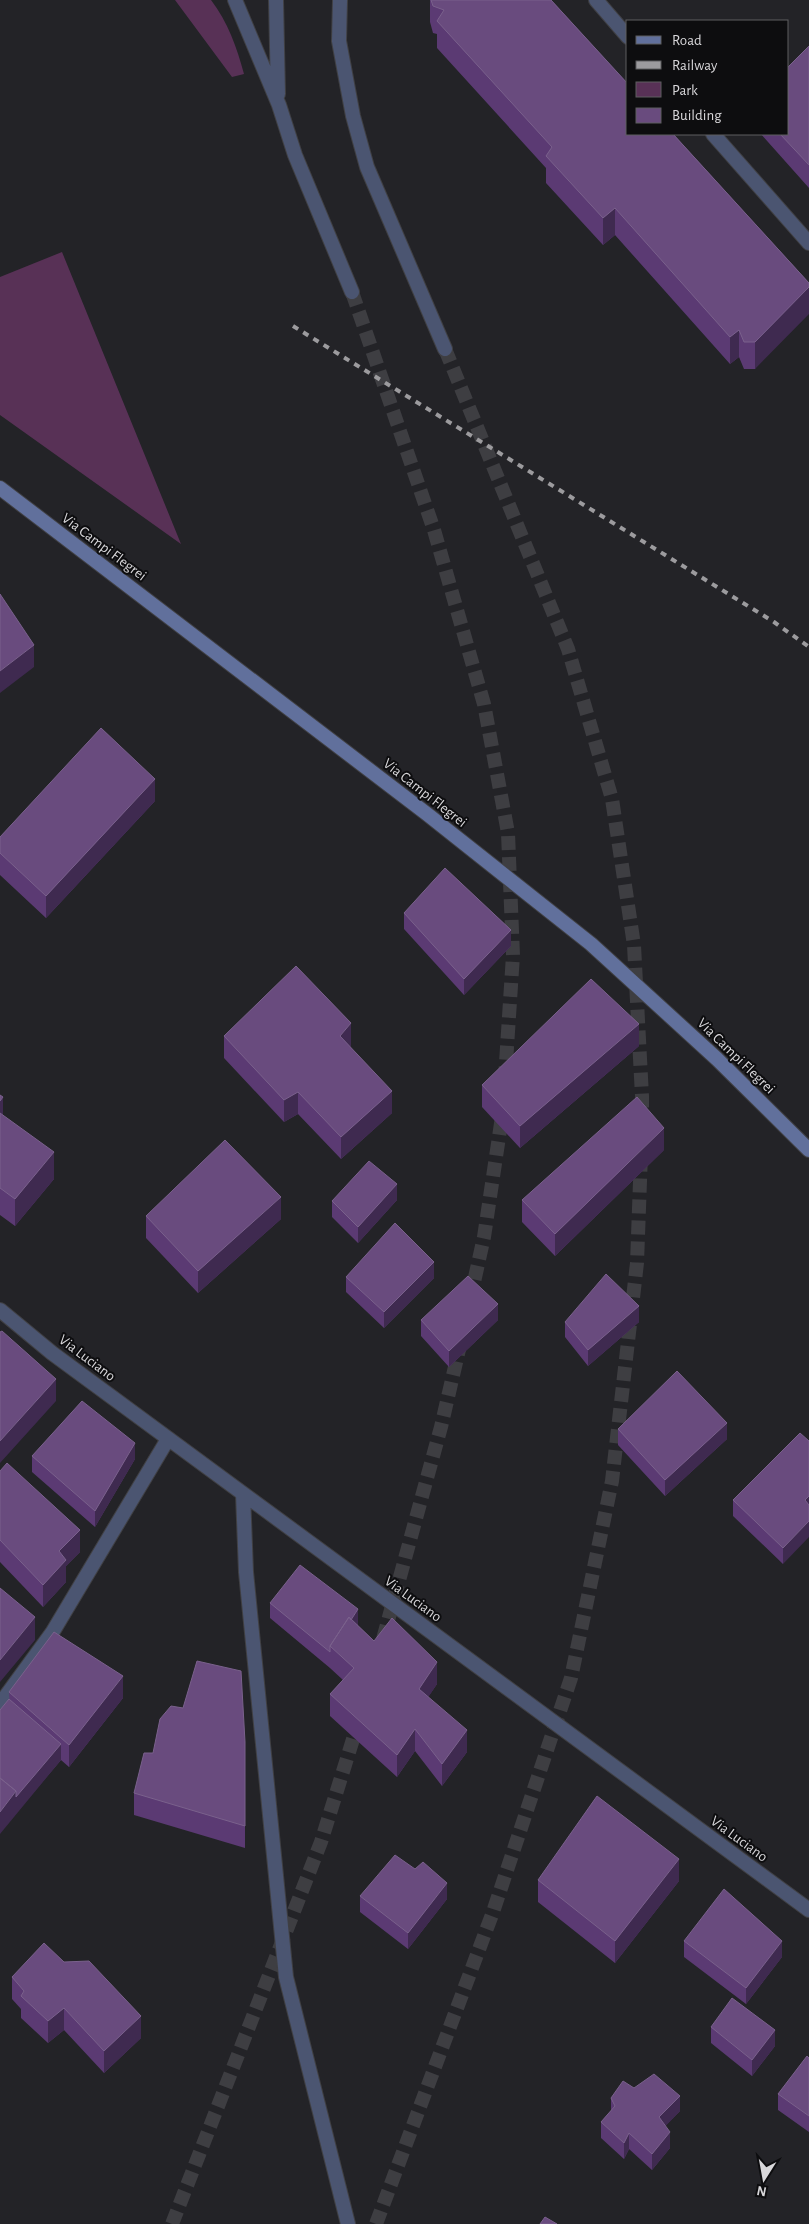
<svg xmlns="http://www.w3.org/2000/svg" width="809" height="2224" viewBox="0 0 809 2224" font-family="'Alegreya Sans',sans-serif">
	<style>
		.green { fill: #583156 }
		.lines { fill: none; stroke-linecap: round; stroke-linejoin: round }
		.tertiary-tunnel { stroke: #3e3e42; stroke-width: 14; stroke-dasharray: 14 7; stroke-linecap: butt }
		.minor-casing { stroke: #404044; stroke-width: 16 }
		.tertiary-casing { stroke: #404044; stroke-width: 16 }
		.secondary-casing { stroke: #404044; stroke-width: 16 }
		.minor { stroke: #4b5571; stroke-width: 14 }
		.tertiary { stroke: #4b5571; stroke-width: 14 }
		.secondary { stroke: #61709c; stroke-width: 14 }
		.rail { stroke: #9c9b9e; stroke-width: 4; stroke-dasharray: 6 6; stroke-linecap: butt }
		.wall { fill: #5b3a73 }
		.shaded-wall { fill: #3f2a50 }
		.building { fill: #694b7e; stroke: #7a618c }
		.labels { text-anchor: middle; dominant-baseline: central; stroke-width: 4; stroke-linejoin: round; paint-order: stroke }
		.street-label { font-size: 15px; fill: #d8d7da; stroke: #0d0d0f }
	</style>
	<rect width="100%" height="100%" fill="#232327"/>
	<!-- green -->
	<path class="green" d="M175,0H211C228,22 237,48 244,74L232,77Z
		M62,252L181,544L0,415V277Z"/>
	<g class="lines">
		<!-- tertiary-tunnel -->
		<path class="tertiary-tunnel" d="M352,292L434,530L484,704L508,833L513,955L505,1078
			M445,349L568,649L612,799L634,945L642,1096V1120
			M470,1300L484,1237L503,1110
			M383,1639L441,1427L461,1341
			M172,2224L321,1842L359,1720
			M376,2224L493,1912L571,1678L612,1481L637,1263L641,1154"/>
		<!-- minor casing -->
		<g class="minor-casing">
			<path id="minor" d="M0,1310L52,1353L809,1910
				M243,1494L246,1572L286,1977L348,2224
				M0,1704L52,1633L168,1439"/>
		</g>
		<!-- tertiary casing -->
		<g class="tertiary-casing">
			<path id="tertiary" d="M235,0L279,105L295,155L352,292
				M276,0L278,94
				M340,0L339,41L353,116L367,167L445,349
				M596,0L628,37
				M713,134L809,243"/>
		</g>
		<!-- secondary casing -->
		<g class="secondary-casing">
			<path id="secondary" d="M0,488L427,814L591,944L717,1059L809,1150"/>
		</g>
		<!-- minor -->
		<use href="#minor" class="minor"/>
		<!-- tertiary -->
		<use href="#tertiary" class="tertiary"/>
		<!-- secondary -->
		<use href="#secondary" class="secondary"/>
		<!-- rail -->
		<path class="rail" d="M293,326L774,622L809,647"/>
	</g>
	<!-- wall -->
	<path class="wall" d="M430,0H551L809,283L755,369H744L739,357L730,364L615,235L603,245L546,183V168L437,48V34L433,33L430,22Z
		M809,46V188L761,134H788Z
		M155,801L46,918L0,875V837Z
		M404,913L511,946L464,995L404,929Z
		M224,1036L351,1045L350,1046L392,1113L341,1159L298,1114L284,1122L224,1058Z
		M639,1046L520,1148L482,1107V1085Z
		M0,1095L3,1116L54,1179L15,1226L0,1215Z
		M664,1150L555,1256L522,1222V1200Z
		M397,1200L358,1243L332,1217V1201Z
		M146,1216L281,1219L198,1293L146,1238Z
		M346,1277L434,1278L384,1328L346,1292Z
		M421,1320H498L449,1367L421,1336Z
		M565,1322H639L588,1366L565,1337Z
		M618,1429L727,1439L665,1496L618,1445Z
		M800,1433L783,1564L733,1516V1500Z
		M32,1456L135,1459L95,1527L32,1472Z
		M0,1471L80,1552L66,1566V1582L43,1607L0,1562Z
		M270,1603L358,1624V1626L374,1641L437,1684L428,1697L467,1752L442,1786L415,1751L397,1777L330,1716V1694L343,1680L330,1668L270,1618Z
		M9,1692L123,1698L69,1767L61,1760L16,1813Z
		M183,1708L245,1742V1848L134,1815V1793L153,1753Z
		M538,1880L679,1881L615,1963L538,1902Z
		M360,1896L447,1899L408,1949L360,1912Z
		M684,1941L782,1957L746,2004L684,1957Z
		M12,1977L141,2038L104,2073L64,2030L48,2043L21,2018V2009L12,1999Z
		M711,2027L775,2046L752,2076L711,2043Z
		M809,2058V2132L778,2110V2094Z
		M611,2098L680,2111L665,2126L670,2148L652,2170L629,2149L624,2159L601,2138V2122L611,2111Z"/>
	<!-- shaded-wall -->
	<path class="shaded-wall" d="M615,208V235L603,245V218Z
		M809,287V314L755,369V342Z
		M739,330V357L730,364V337Z
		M34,645V667L0,693V671Z
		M155,779V801L46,918V896Z
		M511,930V946L464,995V979Z
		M351,1023V1045L340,1058V1036Z
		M639,1024V1046L520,1148V1126Z
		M392,1091V1113L341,1159V1137Z
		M298,1092V1114L284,1122V1100Z
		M3,1097V1124L0,1128V1101Z
		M664,1128V1150L555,1256V1234Z
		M54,1152V1179L15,1226V1199Z
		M397,1184V1200L358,1243V1227Z
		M281,1197V1219L198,1293V1271Z
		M434,1262V1278L384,1328V1312Z
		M498,1304V1320L449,1367V1351Z
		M639,1306V1322L588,1366V1350Z
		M56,1379V1401L0,1463V1441Z
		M727,1423V1439L665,1496V1480Z
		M135,1443V1459L95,1527V1511Z
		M809,1496V1512L805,1500Z
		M809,1521V1537L783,1564V1548Z
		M80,1530V1552L66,1566V1582L43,1607V1585L59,1551Z
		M358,1609V1624L339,1654L333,1648Z
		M35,1617V1640L0,1682V1660Z
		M437,1662V1684L419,1711V1689Z
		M123,1676V1698L69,1767V1745Z
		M415,1729V1751L397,1777V1755Z
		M467,1730V1752L442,1786V1764Z
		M61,1744V1760L0,1834V1812L16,1791Z
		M679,1859V1881L615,1963V1941Z
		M447,1883V1899L408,1949V1933Z
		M782,1941V1957L746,2004V1988Z
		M64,2008V2030L48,2043V2021Z
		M141,2016V2038L104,2073V2051Z
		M775,2030V2046L752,2076V2060Z
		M680,2096V2111L659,2133V2117Z
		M670,2132V2148L652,2170V2154Z
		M629,2133V2149L624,2159V2143Z"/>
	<!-- building -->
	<path class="building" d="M431,0H551L628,84V134H673L809,283V287L755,342H744L739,330L730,337L615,208L603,218L546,156L552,147L437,21L444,10L433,6Z
		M809,46V165L780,134H788V67Z
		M0,594L34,645L0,671Z
		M101,728L155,779L46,896L0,853V837Z
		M445,868L511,930L464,979L404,913Z
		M296,966L351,1023L340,1036L392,1091L341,1137L298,1092L284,1100L224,1036Z
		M591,979L639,1024L520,1126L482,1085Z
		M0,1095L3,1097L0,1101Z
		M637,1097L664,1128L555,1234L522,1200Z
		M0,1113L54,1152L15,1199L0,1188Z
		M225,1140L281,1197L198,1271L146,1216Z
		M369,1161L397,1184L358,1227L332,1201Z
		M395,1223L434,1262L384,1312L346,1277Z
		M606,1274L639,1306L588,1350L565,1322Z
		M468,1276L498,1304L449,1351L421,1320Z
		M2,1331L56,1379L0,1441V1332Z
		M677,1371L727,1423L665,1480L618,1429Z
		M82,1401L135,1443L95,1511L32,1456Z
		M800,1433L809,1441V1496L805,1500L809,1505V1521L783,1548L733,1500Z
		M7,1463L80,1530L59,1551L66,1560L43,1585L0,1540V1471Z
		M300,1565L358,1609L351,1620L349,1617L330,1646V1652L270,1603Z
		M0,1588L35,1617L0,1660Z
		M349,1617L374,1641L392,1618L437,1662L419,1689L467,1730L442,1764L415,1729L397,1755L330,1694L354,1668L330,1646Z
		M54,1632L123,1676L69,1745L9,1692Z
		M197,1661L241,1671L245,1742V1826L134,1793L144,1753H153L160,1719L171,1706L183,1708Z
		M9,1699L61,1744L16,1797V1791L0,1778V1710Z
		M0,1778L16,1791L0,1812Z
		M597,1796L679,1859L615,1941L538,1880Z
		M395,1855L415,1869L423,1862L447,1883L408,1933L360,1896Z
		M724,1889L782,1941L746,1988L684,1941Z
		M44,1943L64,1962L89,1961L141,2016L104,2051L64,2008L48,2021L21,1996L24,1991L12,1977Z
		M732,1998L775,2030L752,2060L711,2027Z
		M807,2056L809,2058V2116L778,2094Z
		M654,2074L680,2096L659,2117L670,2132L652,2154L629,2133L624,2143L601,2122L615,2106L611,2098L623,2081L634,2088Z
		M545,2217L557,2224H540Z"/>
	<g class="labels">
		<!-- street labels -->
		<g class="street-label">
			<text transform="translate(104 547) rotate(37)">Via Campi Flegrei</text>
			<text transform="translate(425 793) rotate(38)">Via Campi Flegrei</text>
			<text transform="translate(736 1056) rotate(44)">Via Campi Flegrei</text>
			<text transform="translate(87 1358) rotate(37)">Via Luciano</text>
			<text transform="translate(413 1599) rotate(36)">Via Luciano</text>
			<text transform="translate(739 1839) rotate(36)">Via Luciano</text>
		</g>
	</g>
	<!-- legend -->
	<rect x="626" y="20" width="162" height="115" fill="#0d0d0f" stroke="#5e5e60"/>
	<rect x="636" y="36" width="25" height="8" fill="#61709c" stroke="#5e5e60"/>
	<text x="672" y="45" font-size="15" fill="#d8d7da">Road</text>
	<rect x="636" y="61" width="25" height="8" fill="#9c9b9e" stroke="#5e5e60"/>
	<text x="672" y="70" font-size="15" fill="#d8d7da">Railway</text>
	<rect x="636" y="82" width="25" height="15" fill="#583156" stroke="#5e5e60"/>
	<text x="672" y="95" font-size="15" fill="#d8d7da">Park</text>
	<rect x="636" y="108" width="25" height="15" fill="#694b7e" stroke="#5e5e60"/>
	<text x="672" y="120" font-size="15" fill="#d8d7da">Building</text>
	<!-- north arrow -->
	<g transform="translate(764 2179) rotate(191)" stroke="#0d0d0f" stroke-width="4" paint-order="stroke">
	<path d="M0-4L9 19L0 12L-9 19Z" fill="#d8d7da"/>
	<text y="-8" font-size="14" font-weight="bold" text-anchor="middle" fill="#d8d7da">N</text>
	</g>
</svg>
